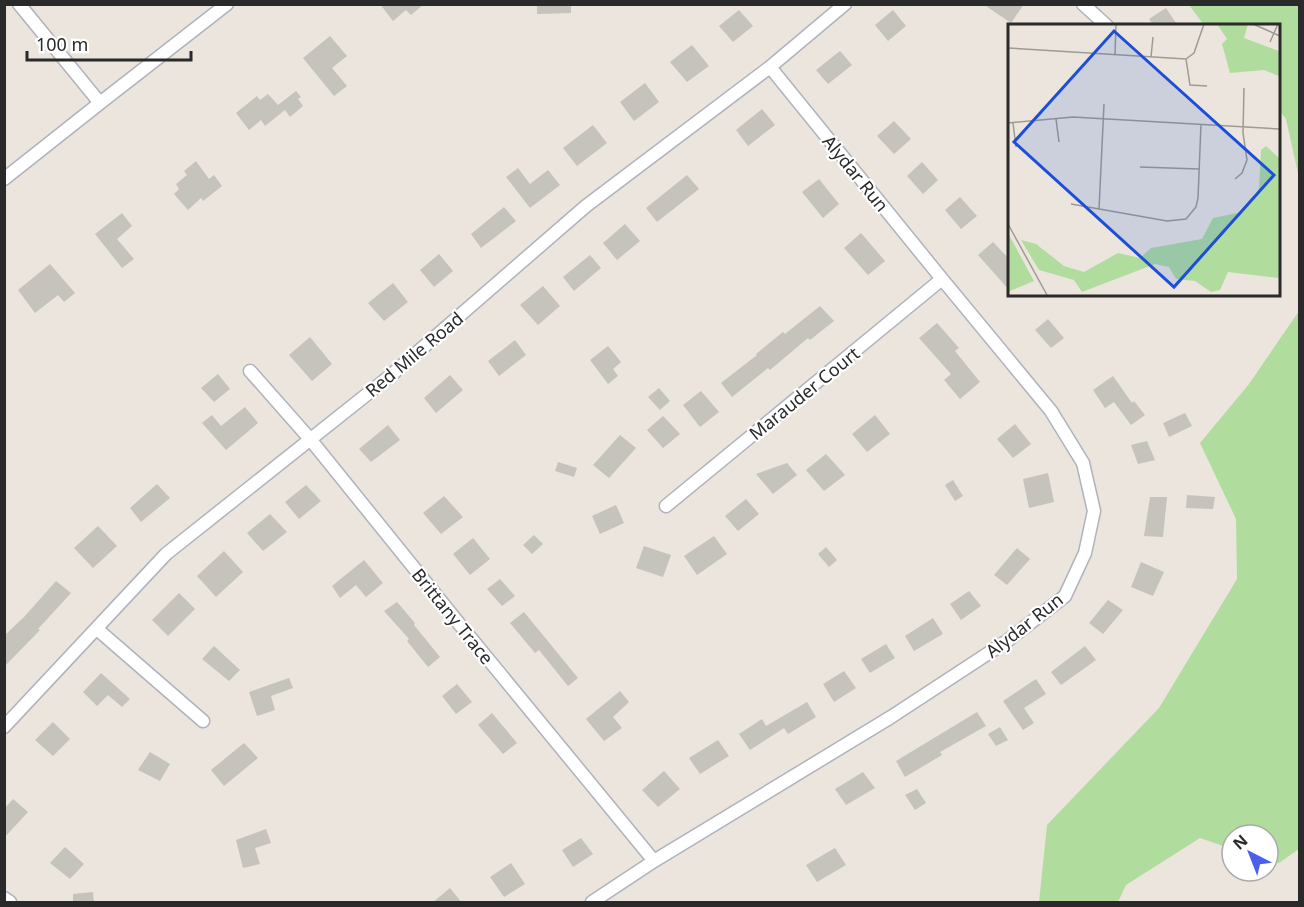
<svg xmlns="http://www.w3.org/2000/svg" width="1304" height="907" viewBox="0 0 1304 907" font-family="'Noto Sans',sans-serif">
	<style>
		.green { fill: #b0dd9e }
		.building { fill: #c6c2bc }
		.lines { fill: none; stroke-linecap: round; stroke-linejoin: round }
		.street-casing { stroke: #b0b2bc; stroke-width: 15 }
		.street { stroke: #fff; stroke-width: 12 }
		.labels { text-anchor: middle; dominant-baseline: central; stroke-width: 4.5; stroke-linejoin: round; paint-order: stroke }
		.street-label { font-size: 18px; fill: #2a2a2a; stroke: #fff }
		.inset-road { fill: none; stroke: #9e9a95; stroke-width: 1.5 }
		.view { fill: #1d4ed8; fill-opacity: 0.15; stroke: #1d4ed8; stroke-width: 3 }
		.inset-edge { fill: none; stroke: #2a2a2a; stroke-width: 3 }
	</style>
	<rect width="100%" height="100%" fill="#ebe5dd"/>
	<!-- green -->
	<path class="green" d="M1189,5H1299V178L1286,119L1279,110L1278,26L1204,25Z
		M1299,311V849L1279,863L1268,860V835H1232V849L1200,838L1126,885L1118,902H1039L1047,825L1159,708L1237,579L1236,519L1200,443L1249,384Z"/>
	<!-- building -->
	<path class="building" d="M380,4H424L411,15L406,10L393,21Z
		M537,4H571V13L537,14Z
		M983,4H1024L1011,23Z
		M1166,8L1178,26H1154L1149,19Z
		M739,10L753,26L733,42L719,26Z
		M893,10L906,26L888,41L875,25Z
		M330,36L347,56L332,68L347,86L334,96L303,58Z
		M692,45L709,66L687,82L670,62Z
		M840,51L852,65L828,84L816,70Z
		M645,83L659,102L634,121L620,102Z
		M296,91L301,97L298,99L303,106L290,117L285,110L265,126L261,120L249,130L236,113L257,96L260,100L268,94L278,105Z
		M762,109L775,125L748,146L736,130Z
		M894,121L911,139L894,154L877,136Z
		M593,125L607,143L577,166L563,148Z
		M196,161L209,179L214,175L222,186L203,201L201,198L188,210L174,194L179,189L176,184L187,175L184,171Z
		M922,162L938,180L923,194L907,176Z
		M518,168L530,184L548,170L560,185L530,208L506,177Z
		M687,175L699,189L657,222L646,208Z
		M819,179L839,204L823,218L802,192Z
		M960,197L977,216L961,229L945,210Z
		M504,207L516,221L481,248L471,234Z
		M122,213L132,226L117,239L134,259L122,268L95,234Z
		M625,224L640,241L617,260L603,243Z
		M861,233L885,261L868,275L844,248Z
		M993,242L1010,260V291L978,255Z
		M439,254L453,271L434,287L420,270Z
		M590,255L601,268L574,291L563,277Z
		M50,264L75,293L64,302L58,295L35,313L18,290Z
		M393,283L408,302L384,321L368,303Z
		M543,286L560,306L538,325L520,305Z
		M820,306L834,321L810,340L808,338L770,370L768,368L732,397L721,383L757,355L756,354L783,332L785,334Z
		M1048,319L1064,338L1051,348L1035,330Z
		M937,323L959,348L955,351L980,382L960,399L944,380L951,374L919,338Z
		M310,337L332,364L312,381L289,355Z
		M515,340L526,355L499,376L488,361Z
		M608,346L621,362L613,369L618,376L608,384L590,360Z
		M218,374L230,389L214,402L201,388Z
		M450,375L463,390L436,413L424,398Z
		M1113,376L1132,403L1134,401L1145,415L1131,425L1114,402L1105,408L1093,390Z
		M659,388L670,401L660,410L648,397Z
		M701,391L719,412L700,427L683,405Z
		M245,407L258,423L226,450L202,423L212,415L221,426Z
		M1185,413L1192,426L1169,437L1163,423Z
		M875,415L890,434L867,452L852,434Z
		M663,416L680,434L663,448L647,430Z
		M1015,424L1031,444L1013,458L997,439Z
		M388,425L400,440L371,462L359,449Z
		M620,435L636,448L609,478L593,465Z
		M1147,441L1155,460L1138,464L1131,445Z
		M826,454L845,475L824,491L806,470Z
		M558,462L577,468L574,477L555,471Z
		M787,463L797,475L773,494L756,474Z
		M1048,473L1054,502L1029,508L1023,479Z
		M953,480L963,496L955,501L945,485Z
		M157,484L170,498L141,522L130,508Z
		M306,485L321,501L299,519L285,502Z
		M1187,495L1215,497L1213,509L1186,508Z
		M444,496L463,517L441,534L423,513Z
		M1150,497H1167L1163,537L1144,536Z
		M746,499L759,514L738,531L725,516Z
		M616,505L624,523L600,534L592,516Z
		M270,514L287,532L263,551L247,533Z
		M98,526L117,546L93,568L74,548Z
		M534,535L543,544L532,554L523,545Z
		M714,536L727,554L697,575L684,556Z
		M473,538L490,559L470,575L453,554Z
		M644,546L671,555L663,577L636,568Z
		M826,547L837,560L829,567L818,554Z
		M1017,548L1030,559L1007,585L994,575Z
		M224,551L243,572L216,597L197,576Z
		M364,560L383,583L366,597L356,585L340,598L332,586Z
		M1141,562L1164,572L1153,596L1131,587Z
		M500,579L515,596L502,606L487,589Z
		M56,581L71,593L38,629L40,630L4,667V636L24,617Z
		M969,591L981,606L961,620L950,604Z
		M179,593L195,609L168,636L152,620Z
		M1108,600L1123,610L1103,634L1089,623Z
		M397,602L415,623L414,625L440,657L428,667L407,641L409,639L384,611Z
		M524,612L578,678L568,686L539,650L535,653L510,623Z
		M933,618L943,634L914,651L905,636Z
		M886,644L895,658L870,673L861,659Z
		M214,646L240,670L229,681L202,659Z
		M1085,646L1096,660L1061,685L1051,672Z
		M844,671L856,688L834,702L823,684Z
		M101,673L130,699L122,707L108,695L97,706L83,692Z
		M289,678L293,688L271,696L275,710L257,716L249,692Z
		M1036,679L1046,694L1024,708L1034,723L1023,730L1003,701Z
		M457,684L472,702L456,714L442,696Z
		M620,691L629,702L613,717L622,728L604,741L586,719Z
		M807,702L816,717L788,734L784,728L750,750L739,734L762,719L766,726Z
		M977,712L986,726L940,752L942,755L905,777L896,761Z
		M492,713L517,743L503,754L478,725Z
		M53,722L70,739L53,756L35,740Z
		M1000,727L1008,740L996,746L988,734Z
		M718,740L729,756L700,774L689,758Z
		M244,743L258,758L224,786L211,770Z
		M150,752L170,764L160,781L138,770Z
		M664,771L680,789L658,807L642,790Z
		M863,772L875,788L846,805L835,789Z
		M917,789L926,803L915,810L905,795Z
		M13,799L28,812L4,838V809Z
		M266,829L271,843L255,848L260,864L243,868L236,840Z
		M581,838L593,854L573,867L562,850Z
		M65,847L84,864L70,879L50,863Z
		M835,848L846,865L817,882L806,865Z
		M511,863L525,884L504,897L490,877Z
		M450,888L462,903H432Z
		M93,892L94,903H73V894Z"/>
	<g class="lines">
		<!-- street casing -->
		<g class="street-casing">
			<path id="street" d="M19,4L100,103
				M1083,4L1107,26
				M4,179L100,103L227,4
				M250,371L310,439L465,631L654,861
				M666,506L942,279
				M97,629L203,721
				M4,727L166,554L390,376L586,206L770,67L845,4
				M4,898L10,902
				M592,902L654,861L891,717L1007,641L1065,596L1085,553L1094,511L1083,463L1051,411L942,279L770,67"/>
		</g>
		<!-- street -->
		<use href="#street" class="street"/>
	</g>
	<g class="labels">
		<!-- street labels -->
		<g class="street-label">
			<text transform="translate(856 173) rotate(51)">Alydar Run</text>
			<text transform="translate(414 354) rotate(-40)">Red Mile Road</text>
			<text transform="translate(804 393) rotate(-39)">Marauder Court</text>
			<text transform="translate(453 616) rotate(51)">Brittany Trace</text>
			<text transform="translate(1024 625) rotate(-38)">Alydar Run</text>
		</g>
	</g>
	<!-- overview -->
	<g transform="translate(1008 24)">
		<rect width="272" height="272" fill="#ebe5dd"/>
		<path d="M209,0H240L236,14L271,27V52L256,46L222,49L214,20L219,15ZM258,122L271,134V254L220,248L212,266L203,268L187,257L168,255L161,243L147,240L74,268L66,256L31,246L13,216L28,220L56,242L76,248L110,229L132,234L143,224L194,215L205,194L234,188L244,177L251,164L253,126ZM0,209L26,257L0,268Z" fill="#b0dd9e"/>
		<path class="inset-road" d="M245,0L272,12M262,18L270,0M0,24L178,35L186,29L196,0M107,30L108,0M143,33L145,13M178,35L182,61L199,62M48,95L51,118M0,99L65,93L272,105M5,99L8,123M132,143L191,145M227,155L234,149L239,136L235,109L236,64M63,180L159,197L178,195L188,183L190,174L193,100M91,185L96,80M0,200L39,271"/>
		<path class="view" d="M106,7L266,151L166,263L6,118Z"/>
		<rect width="272" height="272" class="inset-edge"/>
	</g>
	<!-- border -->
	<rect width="1304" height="907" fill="none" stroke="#2a2a2a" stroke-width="12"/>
	<!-- north arrow -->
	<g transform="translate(1250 853) rotate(318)"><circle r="28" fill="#ffffff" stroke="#aaaaaa" stroke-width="1.5"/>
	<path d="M0-4.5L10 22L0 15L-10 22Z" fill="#4a60eb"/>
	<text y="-9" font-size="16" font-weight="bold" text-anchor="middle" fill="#2a2a2a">N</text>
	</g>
	<!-- scale -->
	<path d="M27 51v9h164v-9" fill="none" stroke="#2a2a2a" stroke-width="3"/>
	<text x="36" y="51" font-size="18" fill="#2a2a2a" stroke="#ffffff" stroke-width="4.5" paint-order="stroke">100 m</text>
</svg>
